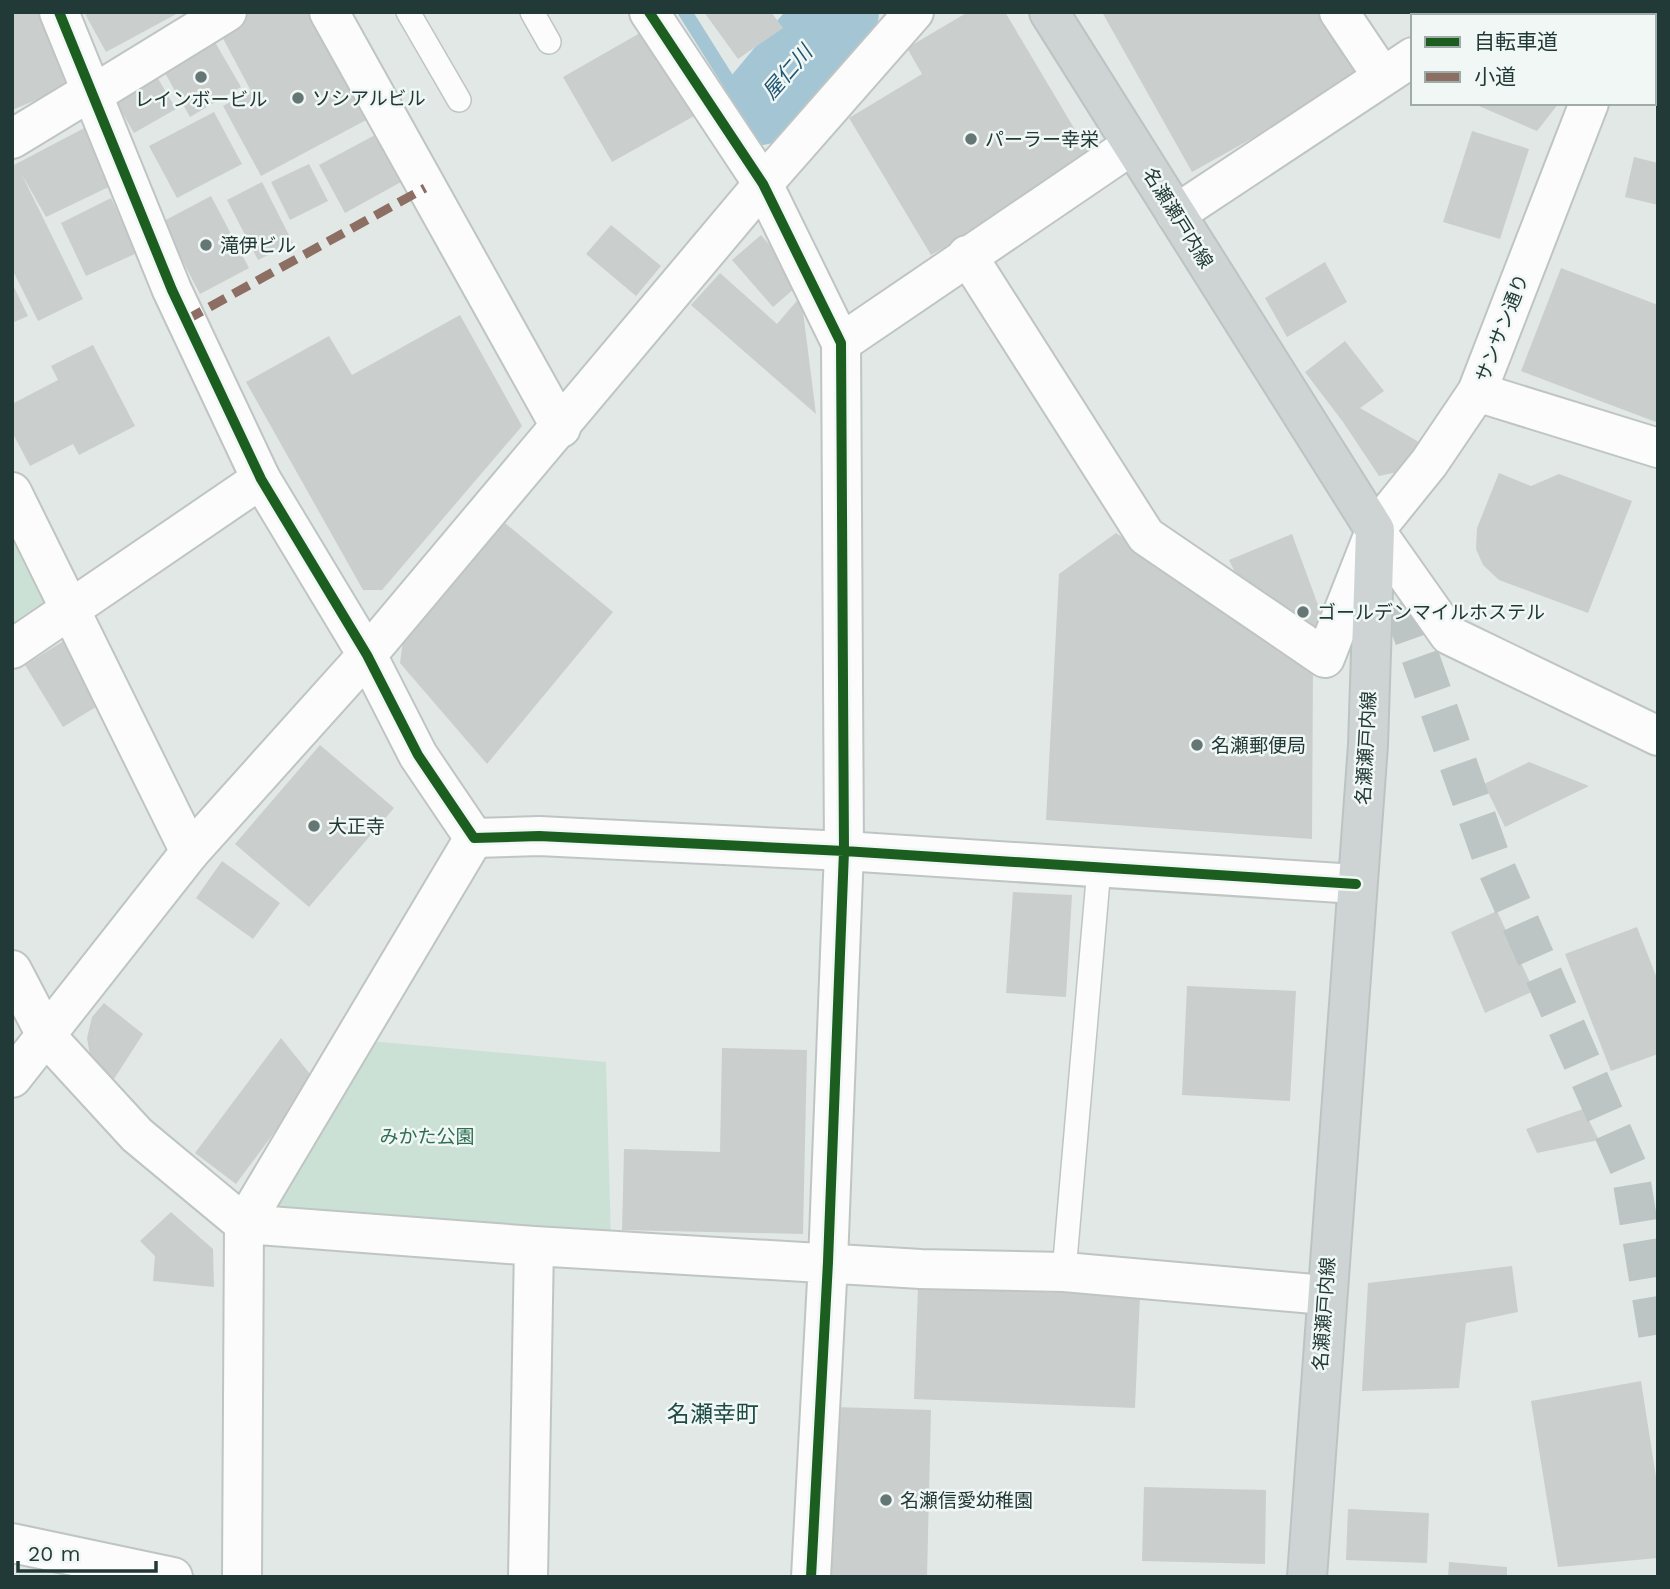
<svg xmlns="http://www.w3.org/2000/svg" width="1670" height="1589" viewBox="0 0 1670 1589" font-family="'Work Sans','Noto Sans JP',sans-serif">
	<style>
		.green { fill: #cce1d6 }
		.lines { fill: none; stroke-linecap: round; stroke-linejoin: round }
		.stream { stroke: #a4c6d4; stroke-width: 14 }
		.river { stroke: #a4c6d4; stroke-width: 82 }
		.building { fill: #cacfce }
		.street-tunnel { stroke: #bcc5c3; stroke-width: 38; stroke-dasharray: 38 19; stroke-linecap: butt }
		.lane-casing { stroke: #bfc5c3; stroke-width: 26 }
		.street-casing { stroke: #bfc5c3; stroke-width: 42 }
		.secondary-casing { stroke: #bfc5c4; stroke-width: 42 }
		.primary-casing { stroke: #bcc4c3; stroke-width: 42 }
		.lane { stroke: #fbfcfb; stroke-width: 23 }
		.street { stroke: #fbfcfb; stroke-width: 38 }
		.secondary { stroke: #fbfcfb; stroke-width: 38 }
		.primary { stroke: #cdd4d3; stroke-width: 38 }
		.quiet { stroke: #8d6e63; stroke-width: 9; stroke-dasharray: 18 9; stroke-linecap: butt }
		.cycleway-casing { stroke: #f0f7f5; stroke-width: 15 }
		.cycleway { stroke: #1b5e20; stroke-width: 10 }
		.poi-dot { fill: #657774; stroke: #f0f7f5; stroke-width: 2.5 }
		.labels { text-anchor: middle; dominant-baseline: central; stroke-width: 5; stroke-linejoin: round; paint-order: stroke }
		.poi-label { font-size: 19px; fill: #223a37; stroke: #f0f7f5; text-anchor: start }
		.street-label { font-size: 19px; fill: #223a37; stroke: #f0f7f5 }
		.park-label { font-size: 19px; fill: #2e6e52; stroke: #f0f7f5 }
		.water-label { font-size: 21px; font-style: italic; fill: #1f5672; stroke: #f0f7f5 }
		.quarter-label { font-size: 23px; fill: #1f4b47; stroke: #f0f7f5 }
	</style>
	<rect width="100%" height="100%" fill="#e2e8e6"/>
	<!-- green -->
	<path class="green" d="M12,492L70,607L12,649Z
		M370,1041L606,1062L611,1239L268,1214Z"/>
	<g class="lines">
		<!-- stream -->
		<path class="stream" d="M685,12L732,87L761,104"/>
		<!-- river -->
		<path class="river" d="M761,104L838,12"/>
	</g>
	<!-- building -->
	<path class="building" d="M12,12H42L72,85L12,110Z
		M84,12H180L106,52Z
		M249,12H313L370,118L261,176L223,106L251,91L218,29Z
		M704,12H771L783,28L738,59Z
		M968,12H1005L1093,160L931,255L849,118L922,74L907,48Z
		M1102,12H1327L1364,76L1192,172Z
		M1525,12H1600L1598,16H1538Z
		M647,29L696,115L612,162L563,77Z
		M212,37L241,87L190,117L161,66Z
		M153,70L176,109L134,133L111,93Z
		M1472,103H1559L1537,131Z
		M214,112L242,164L177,198L149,146Z
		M90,125L117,183L46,217L21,173L83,299L38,321L12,269V166Z
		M1472,131L1529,149L1500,239L1443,222Z
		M375,135L401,182L345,213L319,165Z
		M1634,157L1658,163V205L1625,197Z
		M309,164L328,201L290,220L271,182Z
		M262,182L293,243L258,260L227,200Z
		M211,196L249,268L200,294L162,222Z
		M111,198L137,253L86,276L61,223Z
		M611,225L661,266L636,296L586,254Z
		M761,235L802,282L773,307L732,260Z
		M1325,262L1347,302L1287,337L1265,298Z
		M1561,268L1658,305L1656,422L1521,371Z
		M720,273L777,324L801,296L816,414L691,305Z
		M12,283L28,316L12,323Z
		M460,315L522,426L382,590H363L246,382L329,336L352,375Z
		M1345,341L1384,391L1360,408L1424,445L1407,470L1379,476L1343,422L1305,372Z
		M93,345L135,426L79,455L73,444L30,466L12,432V404L58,380L51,366Z
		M1499,473L1531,486L1559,474L1632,501L1588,613L1499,580L1483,565L1476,549L1477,528Z
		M505,523L613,612L487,764L400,663L404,632Z
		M1116,533L1313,668L1312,839L1046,820L1059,574Z
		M1292,534L1329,635L1307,638L1245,593L1229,560Z
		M70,637L109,699L63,727L25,665Z
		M320,745L394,808L309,907L235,844Z
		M1529,762L1589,786L1505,827L1484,784Z
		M222,861L280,903L253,939L196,898Z
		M1013,892L1072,895L1066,997L1006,993Z
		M1497,911L1534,991L1485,1013L1451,932Z
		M1637,927L1658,981V1054L1611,1071L1565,954Z
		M1187,986L1296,991L1290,1101L1182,1095Z
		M104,1003L143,1034L114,1079L91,1062L87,1038L92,1017Z
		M281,1038L314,1079L236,1184L195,1153Z
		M722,1048L807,1050L803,1234L622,1230L624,1149L720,1152Z
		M1583,1109L1599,1140L1537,1153L1526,1129Z
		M171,1212L213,1249L214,1287L153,1281L155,1256L140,1241Z
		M1512,1266L1518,1312L1466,1323L1459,1388L1362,1391L1368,1283Z
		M918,1287L1140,1296L1135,1408L914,1399Z
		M1641,1381L1658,1490V1558L1558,1567L1531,1401Z
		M835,1407L931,1410L927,1577H830Z
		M1144,1487L1266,1490L1265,1564L1142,1561Z
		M1348,1509L1429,1513L1427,1563L1346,1560Z
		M1449,1562L1507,1567V1577H1448Z"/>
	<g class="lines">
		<!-- street-tunnel -->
		<path class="street-tunnel" d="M1382,549L1490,854L1630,1171L1658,1339"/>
		<!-- lane casing -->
		<g class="lane-casing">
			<path id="lane" d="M408,12L459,100
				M532,12L549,42
				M1064,1272L1099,868"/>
		</g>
		<!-- street casing -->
		<g class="street-casing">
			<path id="street" d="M329,12L561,428
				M649,12L763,184L841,343L844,851L828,1262L811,1577
				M1339,12L1382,76
				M1654,55H1658
				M12,139L91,91L105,87L227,12
				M1176,214L1413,57
				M967,255L1146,536L1325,658L1373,536
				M841,343L1132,145
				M1477,392L1658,448
				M12,492L190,852
				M12,649L261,479
				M12,970L47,1037L137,1135L244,1224L534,1246L921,1269L1064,1272L1325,1295
				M12,1543L173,1577
				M242,1577L244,1224L474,838
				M528,1577L534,1246"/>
		</g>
		<!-- secondary casing -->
		<g class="secondary-casing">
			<path id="secondary" d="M59,12L172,290L261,479L367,655L418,755L474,838L539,836L844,851L1356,884
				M1626,16L1628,12
				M1589,103L1477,392L1429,463L1375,530L1449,635L1658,736
				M12,1078L190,852L367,655L763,184L914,12"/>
		</g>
		<!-- primary casing -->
		<g class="primary-casing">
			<path id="primary" d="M1049,12L1375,530L1368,745L1307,1577"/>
		</g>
		<!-- lane -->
		<use href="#lane" class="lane"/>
		<!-- street -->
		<use href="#street" class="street"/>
		<!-- secondary -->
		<use href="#secondary" class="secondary"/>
		<!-- primary -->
		<use href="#primary" class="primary"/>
		<!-- quiet -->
		<path class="quiet" d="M186,320L425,188"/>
		<!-- cycleway casing -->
		<g class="cycleway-casing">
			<path id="cycleway" d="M59,12L172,290L261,479L367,655L418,755L474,838L539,836L844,851L1356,884
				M649,12L763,184L841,343L844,851L828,1262L811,1577"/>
		</g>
		<!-- cycleway -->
		<use href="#cycleway" class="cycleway"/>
	</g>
	<!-- markers -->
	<g class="poi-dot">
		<circle cx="201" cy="77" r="7"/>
		<circle cx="298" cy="98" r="7"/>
		<circle cx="971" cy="139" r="7"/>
		<circle cx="206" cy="245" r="7"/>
		<circle cx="1303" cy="612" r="7"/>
		<circle cx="1197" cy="745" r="7"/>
		<circle cx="314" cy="826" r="7"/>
		<circle cx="886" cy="1500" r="7"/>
	</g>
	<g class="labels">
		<!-- poi labels -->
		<g class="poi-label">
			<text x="312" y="98">ソシアルビル</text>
			<text x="201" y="99" text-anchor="middle">レインボービル</text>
			<text x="985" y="139">パーラー幸栄</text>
			<text x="220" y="245">滝伊ビル</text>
			<text x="1317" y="612">ゴールデンマイルホステル</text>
			<text x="1211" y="745">名瀬郵便局</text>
			<text x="328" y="826">大正寺</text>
			<text x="900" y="1500">名瀬信愛幼稚園</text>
		</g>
		<!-- street labels -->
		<g class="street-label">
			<text transform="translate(1178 218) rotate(58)">名瀬瀬戸内線</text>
			<text transform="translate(1502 328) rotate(-69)">サンサン通り</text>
			<text transform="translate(1366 748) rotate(-87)">名瀬瀬戸内線</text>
			<text transform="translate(1324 1314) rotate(-86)">名瀬瀬戸内線</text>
		</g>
		<!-- park labels -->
		<g class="park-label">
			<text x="427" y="1136">みかた公園</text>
		</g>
		<!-- water labels -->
		<g class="water-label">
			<text transform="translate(787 72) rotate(-49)">屋仁川</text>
		</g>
		<!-- quarter labels -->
		<g class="quarter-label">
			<text x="713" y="1414">名瀬幸町</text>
		</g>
	</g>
	<!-- border -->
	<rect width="1670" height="1589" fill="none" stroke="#223a37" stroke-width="28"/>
	<!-- legend -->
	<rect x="1411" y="14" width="245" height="91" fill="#f0f7f5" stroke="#9eaba9" stroke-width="2"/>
	<rect x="1425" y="37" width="35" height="10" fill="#1b5e20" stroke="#9eaba9" stroke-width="2"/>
	<text x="1474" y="49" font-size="21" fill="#223a37">自転車道</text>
	<rect x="1425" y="72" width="35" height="10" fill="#8d6e63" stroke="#9eaba9" stroke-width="2"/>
	<text x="1474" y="84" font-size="21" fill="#223a37">小道</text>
	<!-- scale -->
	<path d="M18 1561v10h138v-10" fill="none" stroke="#223a37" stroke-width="3.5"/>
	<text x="28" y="1561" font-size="21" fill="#223a37" stroke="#f0f7f5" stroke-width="5" paint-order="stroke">20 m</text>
</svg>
